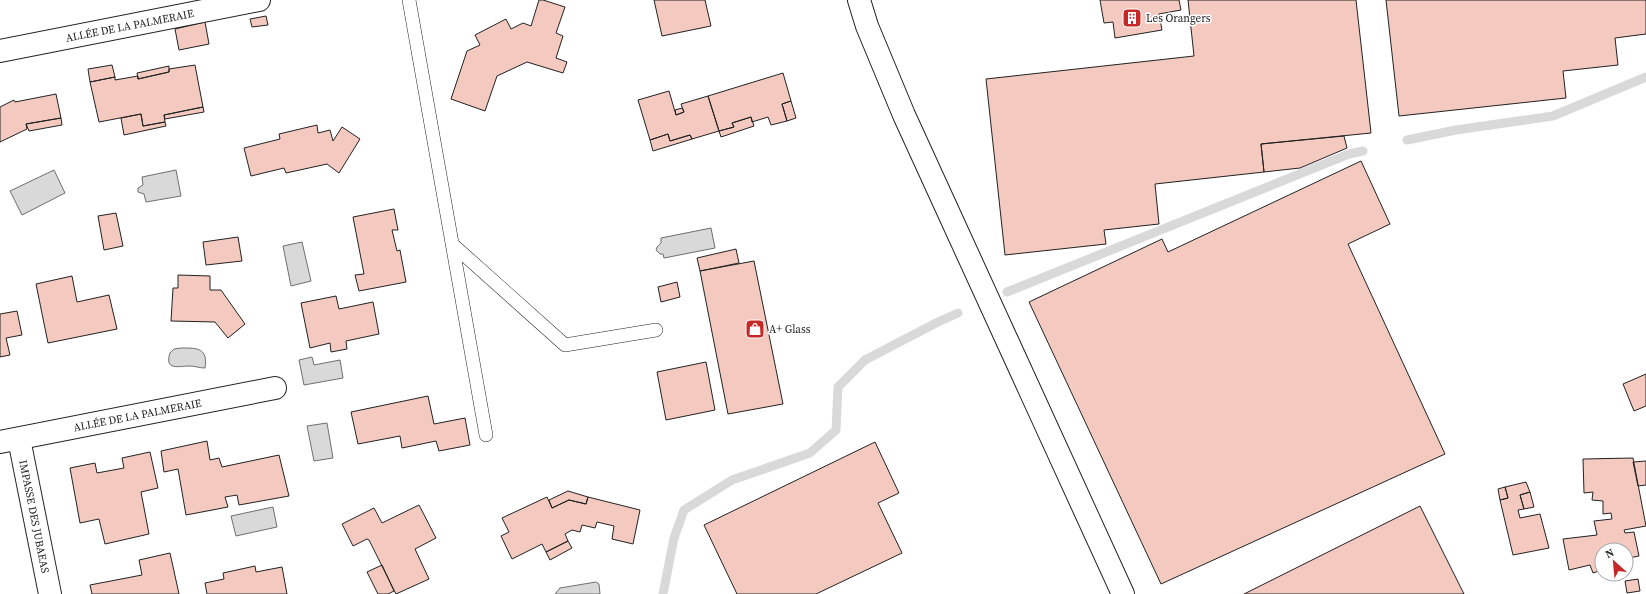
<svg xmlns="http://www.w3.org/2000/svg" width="1646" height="594" viewBox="0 0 1646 594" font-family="'Source Serif 4',serif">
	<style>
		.water { fill: #d9d9d9; stroke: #6f6f6f }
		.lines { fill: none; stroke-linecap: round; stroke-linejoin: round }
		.stream { stroke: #d9d9d9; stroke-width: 9 }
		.building { fill: #f3c9c0; stroke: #222 }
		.service-casing { stroke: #222; stroke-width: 14 }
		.minor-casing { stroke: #222; stroke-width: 24 }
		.primary-casing { stroke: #222; stroke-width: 24 }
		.service { stroke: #fff; stroke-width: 13 }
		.minor { stroke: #fff; stroke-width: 22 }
		.primary { stroke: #fff; stroke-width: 22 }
		.labels { text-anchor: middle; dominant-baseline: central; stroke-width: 3; stroke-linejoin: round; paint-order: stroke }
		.poi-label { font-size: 11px; fill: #222; stroke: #fff; text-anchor: start }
		.street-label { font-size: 11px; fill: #222; stroke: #fff }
	</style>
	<rect width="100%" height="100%" fill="#fff"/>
	<!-- water -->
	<path class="water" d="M54,170L65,193L22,215L10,191Z
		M176,170L181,196L146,202L144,194L138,192V188L143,185L142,177Z
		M711,228L715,248L664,258L663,254H660L656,250L657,247L661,243V238Z
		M302,242L311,281L291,286L283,246Z
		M181,348C198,348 208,348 205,368C199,368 195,366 190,366C179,366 164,371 170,353L174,349Z
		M312,357L314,365L340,360L343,378L304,385L299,360Z
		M327,423L333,458L314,461L307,426Z
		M273,507L277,527L236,536L231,516Z
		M596,582L599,584L600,594H555L560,588Z"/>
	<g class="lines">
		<!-- stream -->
		<path class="stream" d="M1407,140L1456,130L1553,116L1646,77
			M1007,292L1349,154L1363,151
			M663,594L674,538L684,510L732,480L810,453L836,430L838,387L865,360L936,323L958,313"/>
	</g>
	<!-- building -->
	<path class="building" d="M539,0H543L565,7L556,33L563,36L556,58L567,62L563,73L527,62L497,76L485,111L451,99L467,51L480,45L475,35L506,19L511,29L523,23L531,26Z
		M654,0H705L711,26L662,36Z
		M1100,0H1179L1181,10L1159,14L1162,30L1115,38L1113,22L1104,23Z
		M1188,0H1356L1371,133L1261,144L1264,172L1155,184L1159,224L1104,230L1106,244L1005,255L986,79L1194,56Z
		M1386,0H1646V34L1615,38L1618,65L1563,71L1566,98L1399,116Z
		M266,16L268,25L252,27L250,19Z
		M205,22L209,44L179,50L175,29Z
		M112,65L115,77L90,82L88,69Z
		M195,65L203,107L164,115L165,122L143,126L141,114L99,122L90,82L115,77V80L138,76V79L169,72V69Z
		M169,66V72L138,79L137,73Z
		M783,73L791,101L782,104L787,121L771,125L768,117L752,122L751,117L732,123L734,127L719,131L708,96Z
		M669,91L676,115L684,112L681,104L708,96L719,131L692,139L690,135L670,141L668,134L650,140L638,100Z
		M56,94L61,118L26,124L27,129L0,142V107L14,100L15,102Z
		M791,101L796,118L787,121L782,104Z
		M203,107L204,112L165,119L164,115Z
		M682,108L684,112L676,115L675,110Z
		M141,114L143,126L165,122L166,126L124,135L121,118Z
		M751,117L754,126L721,137L719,131L734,127L732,123Z
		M61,118L62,125L29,131L26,124Z
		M317,125L318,133L330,130L333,141L342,127L360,139L339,173L327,164L286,173L284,168L251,176L244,148L280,139L279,134Z
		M668,134L670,141L690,135L692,139L653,151L650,140Z
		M1344,136L1347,148L1300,168L1264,172L1261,144Z
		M1361,161L1390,224L1348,244L1445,454L1161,584L1029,302L1162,239L1168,252Z
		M394,209L398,230H392L397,251L400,250L406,282L359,291L355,275L364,274L353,217Z
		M116,213L123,246L104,250L98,216Z
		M238,237L242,261L206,265L203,242Z
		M736,249L739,263L700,271L697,258Z
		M754,261L783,404L728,414L700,271Z
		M178,275L210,276V290H221L245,324L228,338L215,322L171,321L173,288H178Z
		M72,276L77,302L109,295L117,329L48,343L36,284Z
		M677,282L680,297L661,302L658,287Z
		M336,296L339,309L373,302L379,334L346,341L347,349L331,352L330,343L310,348L301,303Z
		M17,311L22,335L6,338L10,355L0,357V314Z
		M706,362L715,410L666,420L657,372Z
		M1646,374V406L1634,411L1623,384Z
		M428,396L434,424L465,418L470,445L439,451L436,441L402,448L400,436L358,444L351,412Z
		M207,441L210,460L219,458L222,467L279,455L289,496L239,505L237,495L225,497L228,507L186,515L178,469L164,472L161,451Z
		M875,442L899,493L878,503L902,553L816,594H737L704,525Z
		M150,452L158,488L141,492L149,534L105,544L99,519L80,523L70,468L95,463L97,473L124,468L122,458Z
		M1633,458L1646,526L1624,530L1625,533L1634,532L1639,556L1629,558L1631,565L1626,566V550H1602V570L1593,573L1590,565L1569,570L1563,539L1597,535L1594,521L1612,519L1611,513L1603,514V501L1592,500L1593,492L1584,493L1583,459Z
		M1646,461V485L1638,486L1633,462Z
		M1526,482L1530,492L1520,495L1524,509L1518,510L1520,518L1540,514L1549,548L1513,555L1500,500L1508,498L1505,487Z
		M1505,487L1508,498L1500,500L1498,489Z
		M568,491L588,497L586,504L569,500L552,508L549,500Z
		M1530,492L1534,507L1524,509L1520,495Z
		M547,497L552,508L569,500L586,504L588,497L640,510L633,544L612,539L614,526L597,522L595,528L582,525L580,532L572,530L565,534L568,541L546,552L542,544L512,559L501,536L509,532L502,518Z
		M419,505L436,538L415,549L429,579L396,594L369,540L367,539L353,546L342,524L374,508L382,523Z
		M1420,506L1464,594H1244Z
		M568,541L572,548L550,560L546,552Z
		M170,553L179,594H92L90,585L142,575L139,560Z
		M382,565L394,591L388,594H378L367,572Z
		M255,566L256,572L282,567L287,594H207L205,583L224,579L223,573Z
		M1638,579L1640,591L1627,593L1625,581Z"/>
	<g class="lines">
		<!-- service casing -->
		<g class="service-casing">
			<path id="service" d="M409,0L486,435
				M452,244L565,345L656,330"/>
		</g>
		<!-- minor casing -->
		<g class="minor-casing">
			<g id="minor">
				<path id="s1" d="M0,51L259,0"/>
				<path id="s2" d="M19,439L50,594"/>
				<path id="s3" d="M0,442L275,388"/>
			</g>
		</g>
		<!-- primary casing -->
		<g class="primary-casing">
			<path id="primary" d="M859,0L867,26L904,115L1123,594"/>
		</g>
		<!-- service -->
		<use href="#service" class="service"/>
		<!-- minor -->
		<use href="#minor" class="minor"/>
		<!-- primary -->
		<use href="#primary" class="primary"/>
	</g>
	<!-- icons -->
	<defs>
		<g id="building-square" transform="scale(1)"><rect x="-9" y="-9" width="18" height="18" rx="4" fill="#c62828" stroke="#fff"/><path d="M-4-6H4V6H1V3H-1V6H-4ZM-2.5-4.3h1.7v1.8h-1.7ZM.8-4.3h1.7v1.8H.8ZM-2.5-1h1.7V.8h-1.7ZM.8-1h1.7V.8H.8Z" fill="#fff"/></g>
		<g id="shop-square" transform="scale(1)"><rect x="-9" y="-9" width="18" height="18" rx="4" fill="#c62828" stroke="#fff"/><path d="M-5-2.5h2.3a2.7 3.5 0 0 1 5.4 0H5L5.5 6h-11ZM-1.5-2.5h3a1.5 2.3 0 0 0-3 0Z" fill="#fff"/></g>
	</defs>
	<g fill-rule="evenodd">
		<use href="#building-square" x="1132" y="18"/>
		<use href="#shop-square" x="755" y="329"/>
	</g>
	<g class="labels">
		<!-- poi labels -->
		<g class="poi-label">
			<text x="1146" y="18">Les Orangers</text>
			<text x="769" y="329">A+ Glass</text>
		</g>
		<!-- street labels -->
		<g class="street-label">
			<text stroke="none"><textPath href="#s1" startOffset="132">ALLÉE DE LA PALMERAIE</textPath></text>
			<text stroke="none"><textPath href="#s3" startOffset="140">ALLÉE DE LA PALMERAIE</textPath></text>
			<text stroke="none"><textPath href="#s2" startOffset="79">IMPASSE DES JUBAEAS</textPath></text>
		</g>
	</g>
	<!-- north arrow -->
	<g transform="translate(1614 562) rotate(333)"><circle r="19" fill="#ffffff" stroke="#a7a7a7"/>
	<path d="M0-3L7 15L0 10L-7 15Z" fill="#c62828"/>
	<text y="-6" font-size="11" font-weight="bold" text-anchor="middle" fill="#222222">N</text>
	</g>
</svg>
